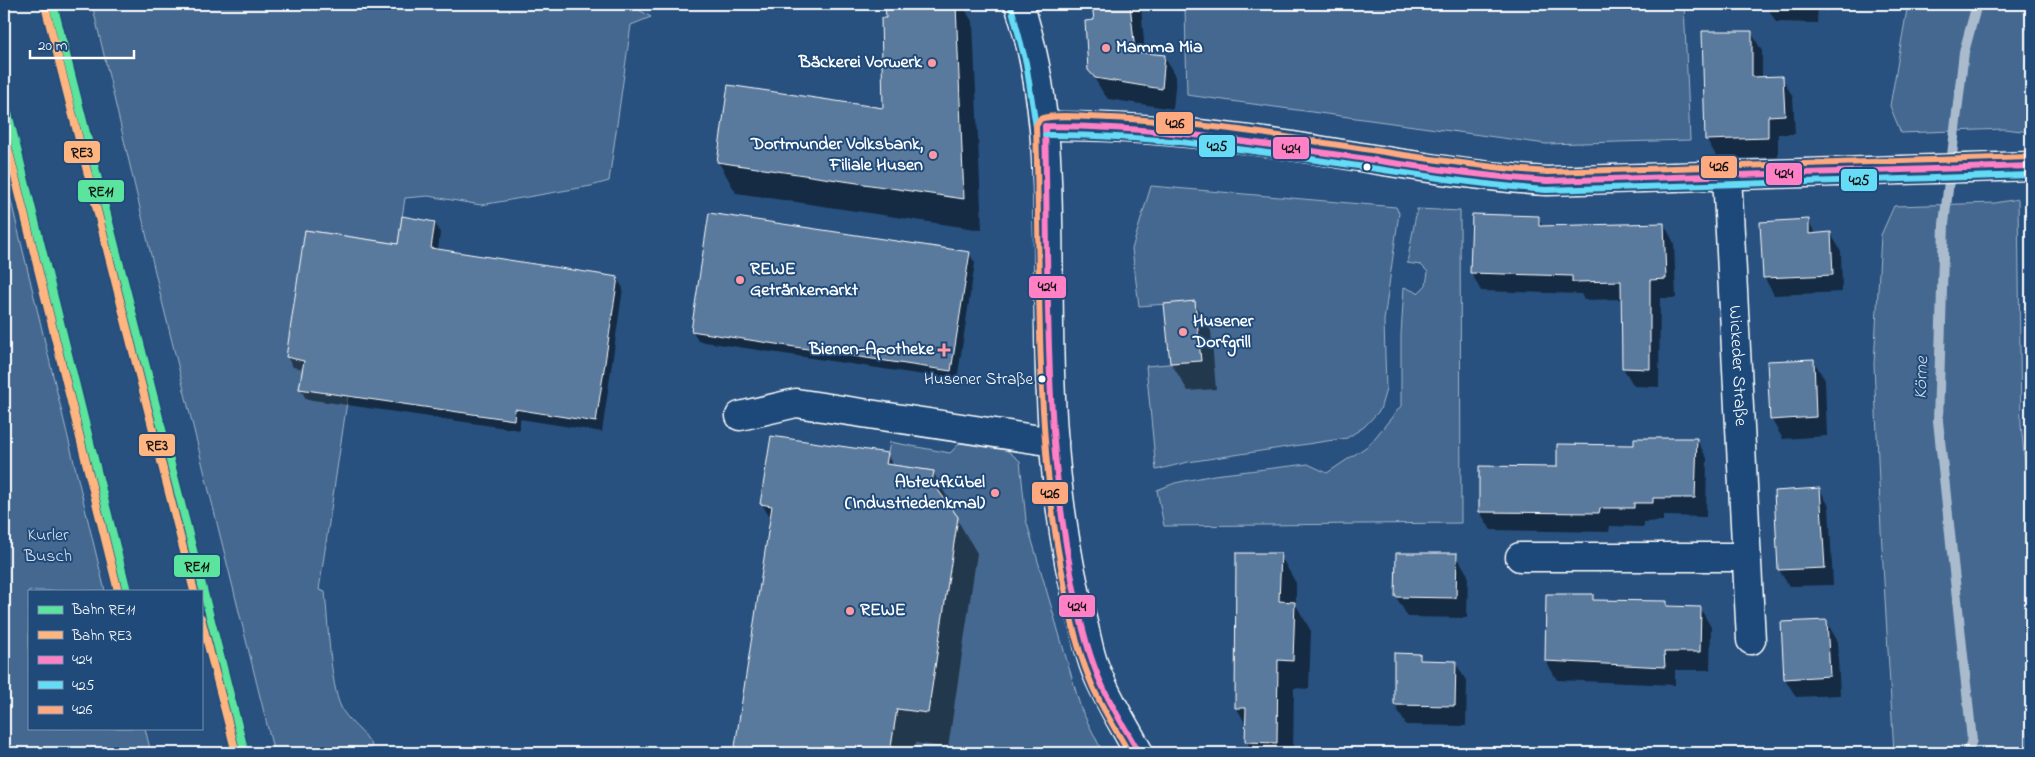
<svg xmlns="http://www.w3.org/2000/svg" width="2035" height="757" viewBox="0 0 2035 757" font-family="'Indie Flower',sans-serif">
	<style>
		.green { fill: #446890; stroke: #a2b4c8 }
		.water { fill: #718dab; stroke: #aabbcd }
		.shadow { fill: #0007 }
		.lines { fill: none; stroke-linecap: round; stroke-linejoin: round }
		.stream { stroke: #aabbcd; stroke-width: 10 }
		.building { fill: #5a7a9d; stroke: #fff }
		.minor-casing { stroke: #fff; stroke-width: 31 }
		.minor { stroke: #1f4a7a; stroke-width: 28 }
		.bus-1-casing { stroke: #1f4a7a; stroke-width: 10 }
		.bus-2-casing { stroke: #1f4a7a; stroke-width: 10 }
		.bus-3-casing { stroke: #1f4a7a; stroke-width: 10 }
		.bus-1 { stroke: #ff80c5; stroke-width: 6 }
		.bus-2 { stroke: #66dbf5; stroke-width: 6 }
		.bus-3 { stroke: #ffa980; stroke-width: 6 }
		.rail-1-casing { stroke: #1f4a7a; stroke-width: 11 }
		.rail-2-casing { stroke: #1f4a7a; stroke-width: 11 }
		.rail-1 { stroke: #5ae49d; stroke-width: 8 }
		.rail-2 { stroke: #ffb580; stroke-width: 8 }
		.poi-dot { fill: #ff9aa2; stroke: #1f4a7a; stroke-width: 2 }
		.bus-dot { fill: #fff; stroke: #1f4a7a; stroke-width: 2 }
		.labels { text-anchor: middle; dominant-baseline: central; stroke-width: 4; stroke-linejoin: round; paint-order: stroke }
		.bus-label { font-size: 17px; fill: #fff; stroke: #1f4a7a; text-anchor: end }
		.poi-label { font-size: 18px; font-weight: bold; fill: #fff; stroke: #1f4a7a; text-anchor: start }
		.street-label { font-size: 18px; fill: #fff; stroke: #1f4a7a }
		.park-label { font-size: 18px; fill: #dae1e9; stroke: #1f4a7a }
		.water-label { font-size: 19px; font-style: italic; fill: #d4dde6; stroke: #1f4a7a }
		.line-badge { stroke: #1f4a7a; stroke-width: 2 }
		.pale-badge-label { font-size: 14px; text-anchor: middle; font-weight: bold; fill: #111 }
	</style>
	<rect width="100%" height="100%" fill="#28517f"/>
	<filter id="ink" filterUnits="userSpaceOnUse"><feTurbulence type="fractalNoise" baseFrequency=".02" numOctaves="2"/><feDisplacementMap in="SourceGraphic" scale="10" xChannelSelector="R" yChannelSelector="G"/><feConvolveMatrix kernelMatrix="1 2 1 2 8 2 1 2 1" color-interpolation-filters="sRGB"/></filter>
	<g filter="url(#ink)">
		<!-- green -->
		<path class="green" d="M92,4H629L651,17L631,25L609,181L591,186L481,205L428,196L405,198L398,244L305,230L304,361L299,389L348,395L319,590L325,592C328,620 330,684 341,707C348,723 365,731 372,746L367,753H274L159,289Z
			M1176,4H1684L1690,140L1546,144L1187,95L1185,8H1176Z
			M1908,4H2031V132L2004,129L1901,133L1890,106Z
			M4,172L105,591H29V728H145L151,753H4Z
			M1151,186L1396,207L1399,213L1384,321L1386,389L1380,410L1364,427L1347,438L1188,462L1156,470L1146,366L1200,361L1195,302L1139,306L1132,249Z
			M2018,199L2021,424L2031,524V753H1894L1881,530L1874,364L1881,235L1894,206L1995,203Z
			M1417,209L1460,211L1461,523L1164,526L1157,490L1175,483L1214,475L1308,464L1327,473L1369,445L1401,406V335L1404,287L1418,293L1426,285L1428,272L1421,265L1407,263Z
			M964,439L998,443L1020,461L1026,520L1081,709L1103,753H890L897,709L928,713L958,517L932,482L934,471L886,464L890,442L950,453Z"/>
		<!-- water -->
		<path class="water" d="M1817,4H1856L1827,10L1817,9Z"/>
		<!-- shadow -->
		<path class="shadow" d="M886,4H962L973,23L982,230L736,193L718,161L884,109Z
			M1094,4H1146V6H1141L1145,54L1164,56L1176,77L1173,109L1108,99L1102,91L1089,69L1095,21Z
			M1770,4H1818L1817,23L1776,22L1770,12Z
			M1751,32L1762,51V78H1782L1793,97L1795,134H1778V157L1718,159L1707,140Z
			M1538,217L1544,228L1664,224L1674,243L1676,298H1660L1659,387L1634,386L1623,368V299L1584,300L1581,294L1481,291L1471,272Z
			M1808,221L1816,234H1831L1841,251L1842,292L1774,295L1764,277Z
			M435,223L440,233L438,250L617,278L623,288L602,432L520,419V430L306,399L300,388L304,369L293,367L287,357L399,245Z
			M969,253L975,263L957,380L698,341L693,331Z
			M1194,302L1211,331L1216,389L1188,391L1171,363L1166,305Z
			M1813,360L1825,380L1827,436L1783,439L1771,419Z
			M1696,439L1707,458L1706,517L1663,516V521L1644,522V527L1610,526L1609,532L1491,530L1480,512L1558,468L1636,447Z
			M887,454L894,467L933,472L953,507L952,511L977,553L948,748L916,743L915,753H736L771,520L762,504Z
			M1820,490L1829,506L1833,585L1789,586L1779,570Z
			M1280,555L1296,583V605L1311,631L1309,689L1294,688L1293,753H1253L1247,742V726L1236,707Z
			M1456,555L1468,575L1467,618L1408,617L1396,597Z
			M1592,595L1595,601L1666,602L1670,608H1700L1711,627L1710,670H1675V685L1557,680L1546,661Z
			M1826,621L1837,640L1840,695L1796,697L1785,679Z
			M1419,655L1423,662H1455L1467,682L1466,726L1406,725L1395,705Z"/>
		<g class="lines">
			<!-- stream -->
			<path class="stream" d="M1967,753L1972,740L1938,421L1944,224L1964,52L1977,4"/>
		</g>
		<!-- building -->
		<path class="building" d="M885,4H956L964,199L717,162L728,85L883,108L881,18H886Z
			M1092,4H1130L1135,52L1165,55L1162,89L1095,78L1088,70L1085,21L1094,20Z
			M1702,31H1752V77L1783,76L1785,115L1768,116V138L1705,140Z
			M709,213L970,252L951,371L691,331Z
			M1472,214L1539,216V226L1664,223L1666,279L1650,280V369L1622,368L1621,281L1572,282V276L1470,273Z
			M402,216L435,222L431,248L618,277L596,422L515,409L514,420L299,389L304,361L286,357L305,230L398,244Z
			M1809,219V234L1831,232L1833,275L1763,278L1760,222Z
			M1195,301L1201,361L1170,363L1164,304Z
			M1814,359L1816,417L1770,420L1767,361Z
			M771,436L888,453L886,464L934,471L932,482L958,517L928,713L897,709L890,753H734L772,506L760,504Z
			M1634,438H1697L1695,498H1653V503H1634V508H1600L1599,513L1479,512V466L1557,467V444L1634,445Z
			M1820,488L1825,568L1778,570L1774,491Z
			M1236,553H1281L1279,601L1295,602L1293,661L1278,660L1277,743L1245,742L1246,708H1235Z
			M1396,553H1457L1456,598L1395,597Z
			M1546,594H1593V600L1667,601V606L1701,607L1700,652H1664L1665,667L1545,661Z
			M1827,620L1830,676L1784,679L1781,622Z
			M1394,653L1420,654V660L1456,661L1455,706L1394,705Z"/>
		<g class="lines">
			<!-- minor casing -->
			<g class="minor-casing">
				<g id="minor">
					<path d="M1019,4C1054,109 1047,215 1049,325C1050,424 1057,527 1083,623C1087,638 1089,653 1095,668C1106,697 1124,725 1139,753"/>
					<path d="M1045,126C1114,125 1182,131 1250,140C1349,153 1447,175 1547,181L2031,166"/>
					<path id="s1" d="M1727,175L1751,640"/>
					<path d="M740,416L796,403L1054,442"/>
					<path d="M1520,557H1745"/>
				</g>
			</g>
			<!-- minor -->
			<use href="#minor" class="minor"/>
			<!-- bus-1 casing -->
			<g class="bus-1-casing">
				<path id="bus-1" d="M1045,126C1217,126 1377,168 1547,181L2031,166
					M1045,126C1049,273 1043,422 1070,567C1076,603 1084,642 1098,676C1109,703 1125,728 1139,753"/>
			</g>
			<!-- bus-2 casing -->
			<g class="bus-2-casing">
				<path id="bus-2" d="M1011,6L1026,63L1036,127
					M1045,135C1216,134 1377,176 1546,190L2031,175"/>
			</g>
			<!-- bus-3 casing -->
			<g class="bus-3-casing">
				<path id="bus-3" d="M1129,753C1116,729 1100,706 1090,680C1075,644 1068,605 1061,567C1034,422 1041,273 1036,126L1040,119C1054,113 1095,118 1112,118C1258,125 1401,161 1547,172L2031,157"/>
			</g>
			<!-- bus-1 -->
			<use href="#bus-1" class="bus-1"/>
			<!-- bus-2 -->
			<use href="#bus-2" class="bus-2"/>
			<!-- bus-3 -->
			<use href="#bus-3" class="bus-3"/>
			<!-- rail-1 casing -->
			<g class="rail-1-casing">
				<path id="rail-1" d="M53,4L245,753
					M4,97L127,591"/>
			</g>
			<!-- rail-2 casing -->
			<g class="rail-2-casing">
				<path id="rail-2" d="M45,6L194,591
					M4,132L118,591
					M201,618L236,753"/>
			</g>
			<!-- rail-1 -->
			<use href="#rail-1" class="rail-1"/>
			<!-- rail-2 -->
			<use href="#rail-2" class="rail-2"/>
		</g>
	</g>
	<!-- markers -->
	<g class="poi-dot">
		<circle cx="1106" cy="48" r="5"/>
		<circle cx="932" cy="63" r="5"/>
		<circle cx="933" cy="155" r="5"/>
		<circle cx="740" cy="280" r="5"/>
		<circle cx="1183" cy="332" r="5"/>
		<path d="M941.5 342.5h5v5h5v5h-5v5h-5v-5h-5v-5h5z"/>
		<circle cx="995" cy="493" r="5"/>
		<circle cx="850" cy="611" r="5"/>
	</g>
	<g class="bus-dot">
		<circle cx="1367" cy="167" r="4.5"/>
		<circle cx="1042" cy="379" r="4.5"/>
	</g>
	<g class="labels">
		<!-- bus labels -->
		<g class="bus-label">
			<text x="1033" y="379">Husener Straße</text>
		</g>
		<!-- poi labels -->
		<g class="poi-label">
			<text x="1116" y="48">Mamma Mia</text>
			<text x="922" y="63" text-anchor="end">Bäckerei Vorwerk</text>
			<text x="923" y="145" text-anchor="end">Dortmunder Volksbank,<tspan x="923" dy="21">Filiale Husen</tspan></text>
			<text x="750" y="270">REWE<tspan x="750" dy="21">Getränkemarkt</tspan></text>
			<text x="1193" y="322">Husener<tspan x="1193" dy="21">Dorfgrill</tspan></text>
			<text x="934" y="350" text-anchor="end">Bienen-Apotheke</text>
			<text x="985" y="483" text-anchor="end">Abteufkübel<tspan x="985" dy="21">(Industriedenkmal)</tspan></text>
			<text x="860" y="611">REWE</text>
		</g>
		<!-- street labels -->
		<g class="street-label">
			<text stroke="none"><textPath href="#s1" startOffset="191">Wickeder Straße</textPath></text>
		</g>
		<!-- park labels -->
		<g class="park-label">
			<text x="48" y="536">Kurler<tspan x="48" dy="21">Busch</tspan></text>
		</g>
		<!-- water labels -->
		<g class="water-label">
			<text transform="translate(1922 378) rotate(-88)">Körne</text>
		</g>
	</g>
	<g class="line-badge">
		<rect x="1155" y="111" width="39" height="24" rx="5" fill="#ffa980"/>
		<rect x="1198" y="134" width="38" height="24" rx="5" fill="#66dbf5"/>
		<rect x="1272" y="136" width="38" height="24" rx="5" fill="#ff80c5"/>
		<rect x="63" y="140" width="38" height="24" rx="5" fill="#ffb580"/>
		<rect x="1700" y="155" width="38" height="24" rx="5" fill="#ffa980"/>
		<rect x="1765" y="162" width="38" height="24" rx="5" fill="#ff80c5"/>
		<rect x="1840" y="168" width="38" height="24" rx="5" fill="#66dbf5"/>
		<rect x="77" y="179" width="48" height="24" rx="5" fill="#5ae49d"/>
		<rect x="1028" y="275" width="39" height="24" rx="5" fill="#ff80c5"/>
		<rect x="138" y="433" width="38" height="24" rx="5" fill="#ffb580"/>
		<rect x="1031" y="481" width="38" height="24" rx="5" fill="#ffa980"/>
		<rect x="173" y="554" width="48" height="24" rx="5" fill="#5ae49d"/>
		<rect x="1058" y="594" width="38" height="24" rx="5" fill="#ff80c5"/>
	</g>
	<g class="pale-badge-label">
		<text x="1175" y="128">426</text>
		<text x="1217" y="151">425</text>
		<text x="1291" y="153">424</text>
		<text x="82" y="157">RE3</text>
		<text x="1719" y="171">426</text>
		<text x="1784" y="178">424</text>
		<text x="1859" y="185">425</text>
		<text x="101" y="196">RE11</text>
		<text x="1047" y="291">424</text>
		<text x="157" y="450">RE3</text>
		<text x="1050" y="498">426</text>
		<text x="197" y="571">RE11</text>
		<text x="1077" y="611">424</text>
	</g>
	<!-- margin -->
	<rect width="2035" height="757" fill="none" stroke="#1f4a7a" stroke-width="20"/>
	<rect x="10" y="10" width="2015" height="737" fill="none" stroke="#fff" stroke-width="2" filter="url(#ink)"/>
	<!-- legend -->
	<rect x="28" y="590" width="175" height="140" fill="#1f4a7a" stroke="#7992af"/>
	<rect x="38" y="606" width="25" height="8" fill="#5ae49d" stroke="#7992af"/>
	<text x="72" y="614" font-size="15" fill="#ffffff">Bahn RE11</text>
	<rect x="38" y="631" width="25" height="8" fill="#ffb580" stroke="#7992af"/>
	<text x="72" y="640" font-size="15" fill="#ffffff">Bahn RE3</text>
	<rect x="38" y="656" width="25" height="8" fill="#ff80c5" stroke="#7992af"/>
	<text x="72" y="664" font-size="15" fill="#ffffff">424</text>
	<rect x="38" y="681" width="25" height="8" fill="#66dbf5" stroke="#7992af"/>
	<text x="72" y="690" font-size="15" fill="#ffffff">425</text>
	<rect x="38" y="706" width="25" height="8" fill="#ffa980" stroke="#7992af"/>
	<text x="72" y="714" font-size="15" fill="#ffffff">426</text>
	<!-- scale -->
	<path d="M30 50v8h104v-8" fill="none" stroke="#ffffff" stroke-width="2.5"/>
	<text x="38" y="50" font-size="15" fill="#ffffff" stroke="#1f4a7a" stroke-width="4" paint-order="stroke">20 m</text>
</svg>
